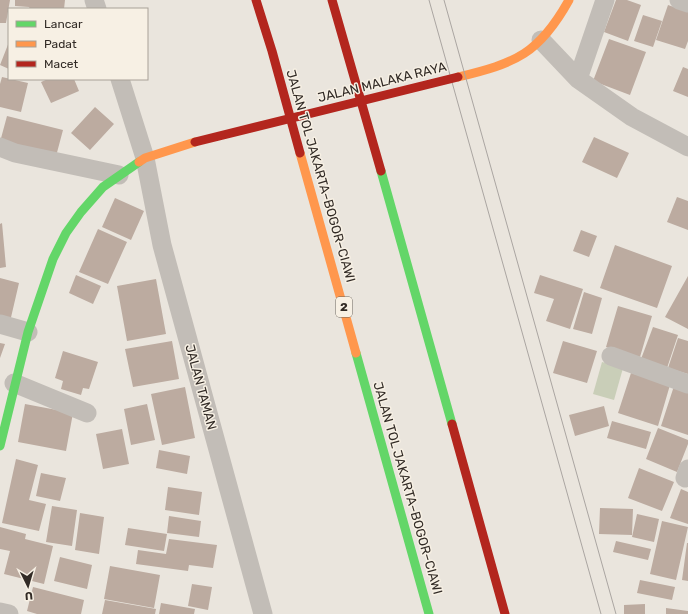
<svg xmlns="http://www.w3.org/2000/svg" width="688" height="614" viewBox="0 0 688 614" font-family="Rubik,sans-serif">
	<style>
		.green { fill: #c9ceb8 }
		.building { fill: #bcaba0 }
		.lines { fill: none; stroke-linecap: round; stroke-linejoin: round }
		.street { stroke: #c2bdb7; stroke-width: 19 }
		.fast { stroke: #63d668; stroke-width: 9 }
		.slow { stroke: #ff974d; stroke-width: 9 }
		.jam { stroke: #b3261e; stroke-width: 9 }
		.tram { stroke: #aaa5a1; stroke-width: 1 }
		.jam-bridge { stroke: #b3261e; stroke-width: 9 }
		.labels { text-anchor: middle; dominant-baseline: central; stroke-width: 3; stroke-linejoin: round; paint-order: stroke }
		.shield { fill: #f7f0e4; stroke: #6d665f; stroke-width: 1 }
		.shield-label { font-size: 12px; font-weight: bold; fill: #322b26 }
		.street-label { font-size: 13px; fill: #322b26; stroke: #f7f0e4 }
	</style>
	<rect width="100%" height="100%" fill="#eae5dd"/>
	<!-- green -->
	<path class="green" d="M602,362L623,368L614,400L593,394Z"/>
	<!-- building -->
	<path class="building" d="M0,0H10L6,23H0Z
		M15,0H65L64,9H30L29,7L15,6Z
		M616,0H627L641,5L628,41L604,32Z
		M668,5L688,12V41L685,49L656,40Z
		M643,15L662,21L653,47L634,41Z
		M609,39L646,52L630,95L593,81Z
		M9,42V69L0,65Z
		M683,67L688,69V97L673,91Z
		M2,77L28,83L21,112L0,107V84Z
		M48,79H74L79,91L51,103L41,82Z
		M95,107L114,124L90,150L71,133Z
		M7,116L63,130L55,160L0,142Z
		M594,137L629,153L617,178L582,162Z
		M677,197L688,201V230L667,222Z
		M115,198L144,211L131,240L102,227Z
		M2,223L6,267L0,268V224Z
		M98,229L127,242L108,284L79,272Z
		M581,230L597,236L589,257L573,251Z
		M615,245L672,266L657,308L600,288Z
		M76,275L101,286L93,304L69,293Z
		M540,275L583,289L570,329L546,321L554,299L534,293Z
		M688,276V329L665,317Z
		M0,278L19,283L9,326L0,324Z
		M156,279L166,334L127,341L117,286Z
		M584,292L602,298L592,334L573,329Z
		M618,306L652,316L640,357L606,347Z
		M653,327L678,335L667,368L641,359Z
		M678,338L688,341V374L668,368Z
		M172,341L179,379L133,387L125,349Z
		M563,341L597,351L587,383L553,373Z
		M0,343L5,344L0,358Z
		M63,351L98,362L89,389L83,388L81,395L61,389L63,381L55,378Z
		M631,373L670,385L658,426L618,413Z
		M674,386L688,391V435L661,426Z
		M185,387L195,438L162,445L151,394Z
		M25,404L73,413L66,451L18,442Z
		M147,404L155,440L131,445L124,409Z
		M604,406L609,426L575,436L569,415Z
		M612,421L651,432L646,449L607,438Z
		M658,428L688,440V444L677,472L646,459Z
		M122,429L129,464L103,469L96,434Z
		M159,450L190,456L187,474L156,468Z
		M16,459L38,465L29,500L46,504L39,531L2,523Z
		M639,468L674,482L662,511L628,498Z
		M41,473L66,478L60,501L36,496Z
		M168,487L202,492L199,515L165,510Z
		M681,489L688,492V524L670,518Z
		M52,506L77,510L72,546L46,542Z
		M600,508L633,509L632,535L599,534Z
		M80,513L104,517L99,554L75,550Z
		M637,514L659,519L654,542L632,537Z
		M169,516L201,521L199,537L167,533Z
		M662,521L688,527L676,580L650,574Z
		M0,527L26,534L25,539L53,546L44,584L4,574L10,551L0,549Z
		M128,528L167,534L164,551L125,545Z
		M169,539L217,545L213,568L189,565L188,571L136,564L138,550L166,554Z
		M616,541L651,549L648,560L613,552Z
		M687,543H688V581L682,580Z
		M60,557L92,565L87,589L54,581Z
		M110,566L160,575L154,608L104,599Z
		M640,580L675,587L672,600L637,593Z
		M192,584L212,587L208,610L188,606Z
		M33,587L84,600L81,614H37L27,611Z
		M105,600L156,609L155,614H102Z
		M161,603L195,609L194,614H159Z
		M645,604V614H624V605Z
		M666,608L688,611V614H666Z"/>
	<g class="lines">
		<!-- street -->
		<path class="street" d="M94,0L97,9
			M679,0L688,3
			M541,40L578,79L632,117L688,147
			M120,79L145,158L162,245L263,614
			M578,79L605,0
			M0,147L15,153L119,175
			M0,324L28,332
			M611,356L688,384
			M14,383L87,413
			M685,478L688,469
			M0,612L9,614"/>
		<!-- fast -->
		<path class="fast" d="M381,171L452,424
			M356,353L429,614
			M0,446L28,332L53,259L66,233L81,212L103,187L139,162"/>
		<!-- slow -->
		<path class="slow" d="M458,77C516,63 539,54 569,0
			M300,153L356,353
			M139,162L145,158L195,142"/>
		<!-- jam -->
		<path class="jam" d="M256,0L272,51L300,153
			M332,0L381,171
			M452,424L505,614"/>
		<!-- tram -->
		<path class="tram" d="M429,0L601,614
			M444,0L616,614"/>
		<!-- jam-bridge -->
		<path class="jam-bridge" d="M195,142L458,77"/>
	</g>
	<g class="labels">
		<!-- shield labels -->
		<rect class="shield" x="336" y="297" width="16" height="20" rx="3"/>
		<g class="shield-label">
			<text x="344" y="307">2</text>
		</g>
		<!-- street labels -->
		<g class="street-label">
			<text transform="translate(382 82) rotate(-14)">JALAN MALAKA RAYA</text>
			<text transform="translate(321 176) rotate(74)">JALAN TOL JAKARTA–BOGOR–CIAWI</text>
			<text transform="translate(201 387) rotate(75)">JALAN TAMAN</text>
			<text transform="translate(408 488) rotate(74)">JALAN TOL JAKARTA–BOGOR–CIAWI</text>
		</g>
	</g>
	<!-- legend -->
	<rect x="8" y="8" width="140" height="72" fill="#f7f0e4" stroke="#a8a198"/>
	<rect x="16" y="21" width="20" height="6" fill="#63d668" stroke="#a8a198"/>
	<text x="44" y="28" font-size="12" fill="#322b26">Lancar</text>
	<rect x="16" y="41" width="20" height="6" fill="#ff974d" stroke="#a8a198"/>
	<text x="44" y="48" font-size="12" fill="#322b26">Padat</text>
	<rect x="16" y="61" width="20" height="6" fill="#b3261e" stroke="#a8a198"/>
	<text x="44" y="68" font-size="12" fill="#322b26">Macet</text>
	<!-- north arrow -->
	<g transform="translate(28 586) rotate(175)" stroke="#f7f0e4" stroke-width="3" paint-order="stroke">
	<path d="M0-3L7 15L0 10L-7 15Z" fill="#322b26"/>
	<text y="-6" font-size="11" font-weight="bold" text-anchor="middle" fill="#322b26">U</text>
	</g>
</svg>
